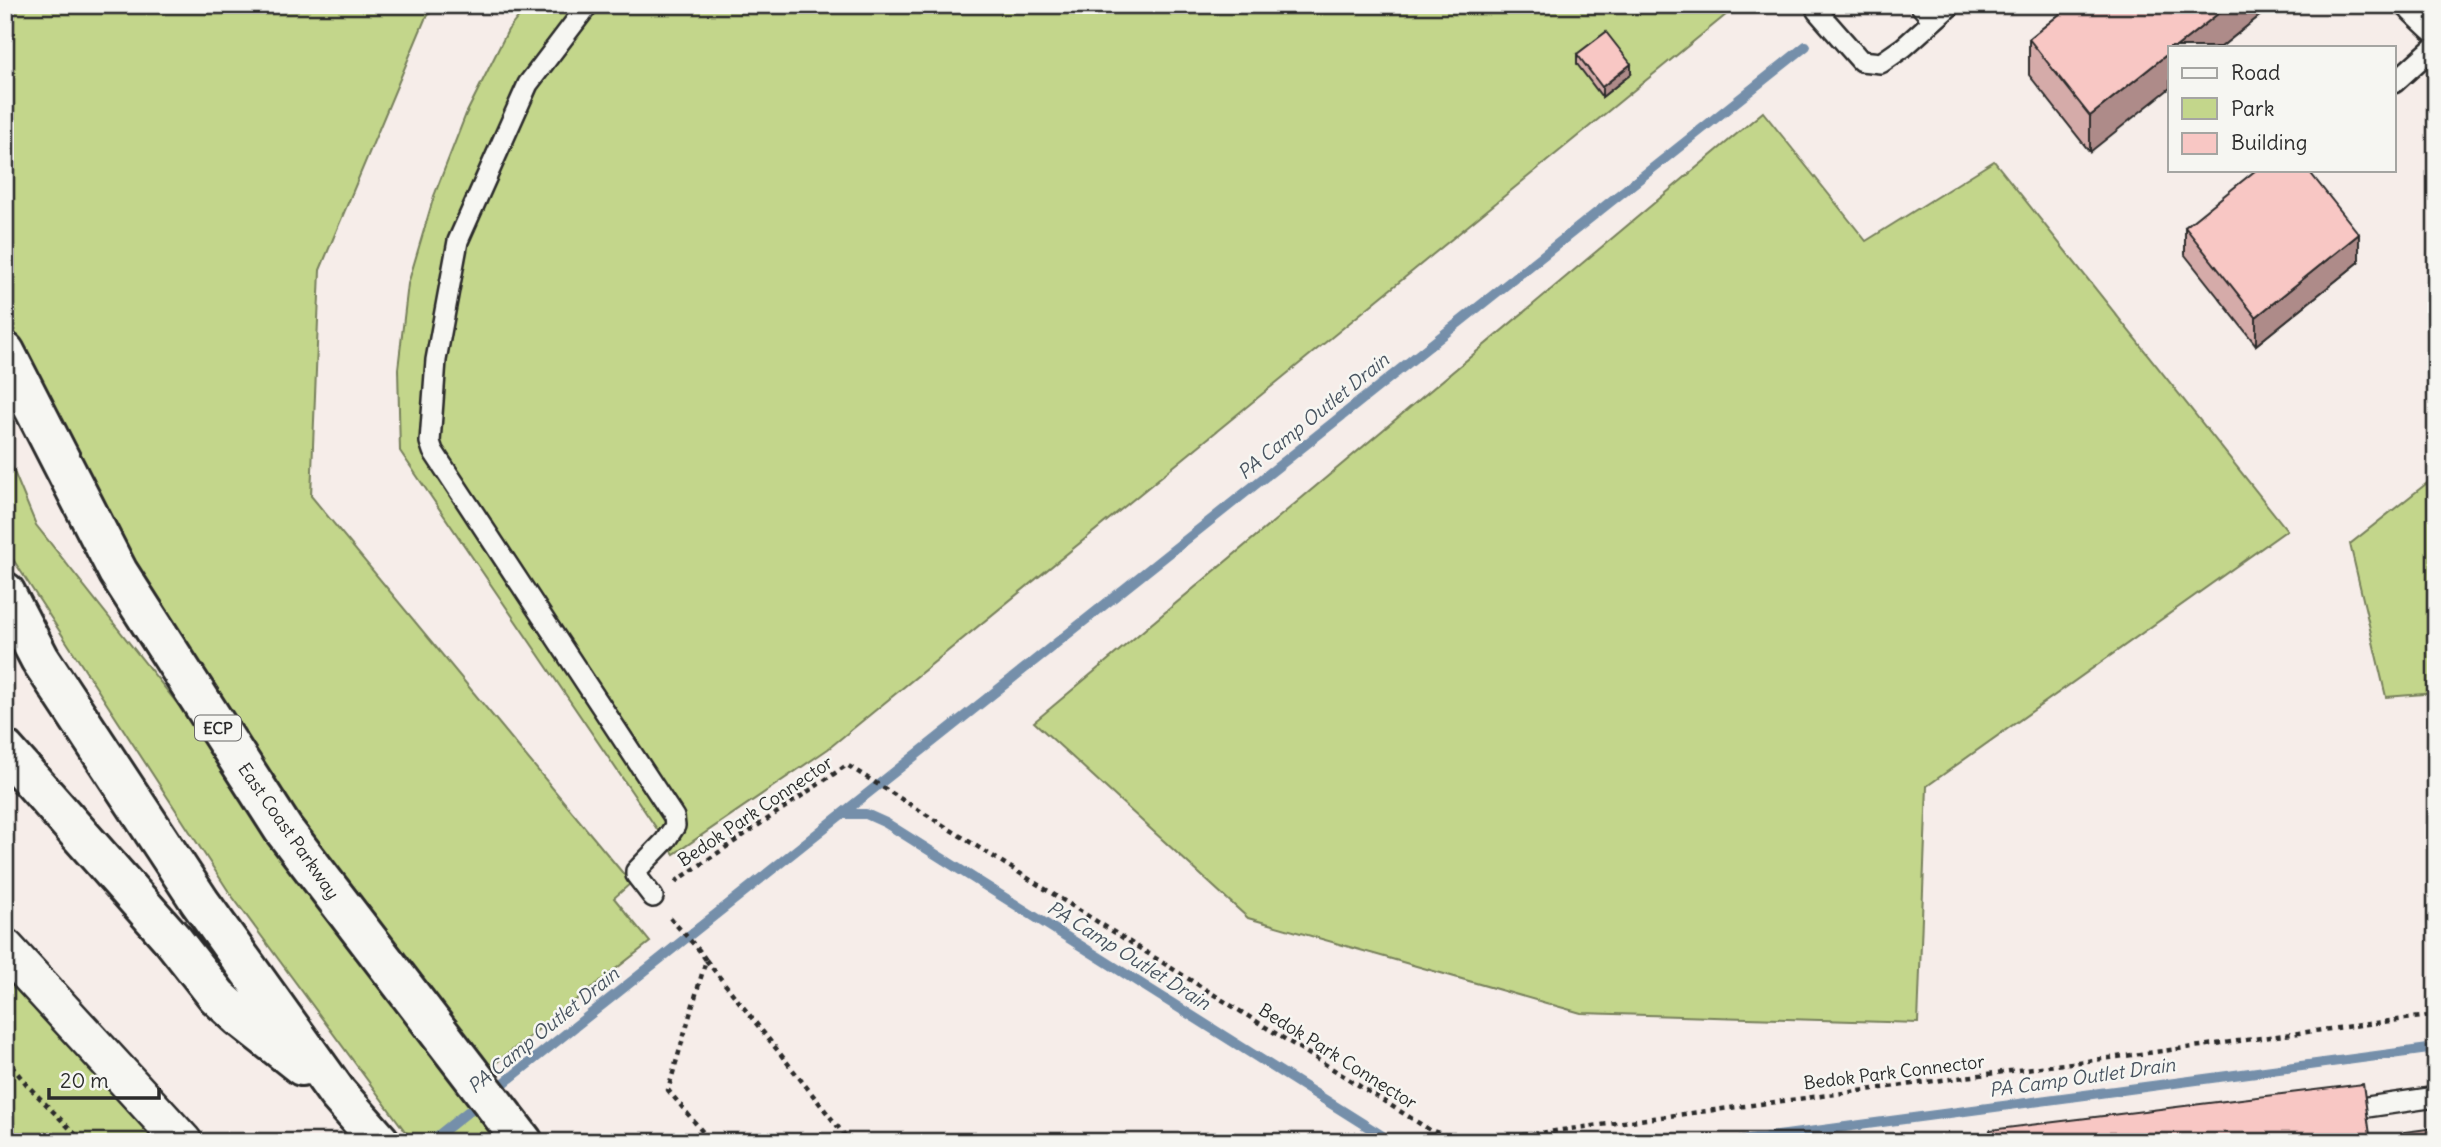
<svg xmlns="http://www.w3.org/2000/svg" width="2441" height="1147" viewBox="0 0 2441 1147" font-family="Delius,sans-serif">
	<style>
		.green { fill: #c3d68b; stroke: #77805b; stroke-width: 2 }
		.lines { fill: none; stroke-linecap: round; stroke-linejoin: round }
		.stream { stroke: #748faa; stroke-width: 10 }
		.service-casing { stroke: #2b2b2b; stroke-width: 24 }
		.minor-casing { stroke: #2b2b2b; stroke-width: 42 }
		.motorway-casing { stroke: #2b2b2b; stroke-width: 44 }
		.path { stroke: #2b2b2b; stroke-width: 4.5; stroke-dasharray: 5 5; stroke-linecap: butt }
		.service { stroke: #f6f6f2; stroke-width: 19 }
		.minor { stroke: #f6f6f2; stroke-width: 37 }
		.motorway { stroke: #f6f6f2; stroke-width: 38 }
		.wall { fill: #d5aba9; stroke: #2b2b2b; stroke-width: 2 }
		.shaded-wall { fill: #ae8b89; stroke: #2b2b2b; stroke-width: 2 }
		.building { fill: #f8c7c4; stroke: #2b2b2b; stroke-width: 2 }
		.labels { text-anchor: middle; dominant-baseline: central; stroke-width: 5; stroke-linejoin: round; paint-order: stroke }
		.shield { fill: #f6f6f2; stroke: #686867; stroke-width: 2 }
		.shield-label { font-size: 16px; font-weight: bold; fill: #2b2b2b }
		.street-label { font-size: 18px; fill: #2b2b2b; stroke: #f6f6f2 }
		.water-label { font-size: 19px; font-style: italic; fill: #495460; stroke: #f6f6f2 }
	</style>
	<rect width="100%" height="100%" fill="#f6ede9"/>
	<filter id="ink" filterUnits="userSpaceOnUse"><feTurbulence type="fractalNoise" baseFrequency=".0143" numOctaves="2"/><feDisplacementMap in="SourceGraphic" scale="14" xChannelSelector="R" yChannelSelector="G"/><feConvolveMatrix kernelMatrix="1 2 1 2 8 2 1 2 1" color-interpolation-filters="sRGB"/></filter>
	<g filter="url(#ink)">
		<!-- green -->
		<path class="green" d="M5,5H437L425,19L320,270L311,496L631,883L614,898L650,942L478,1077L287,826L5,341Z
			M528,5H1738L828,749L674,854L400,451L398,369L408,284L434,196L466,114L508,30Z
			M1763,112L1866,241L1994,161L2287,530L1927,786L1918,1023L1581,1013L1248,918L1034,722Z
			M5,450L36,525L524,1142H413L229,892L5,547Z
			M2436,476V693L2386,697L2350,544Z
			M5,948L171,1142H5Z"/>
		<g class="lines">
			<!-- stream -->
			<path class="stream" d="M842,814H866L886,823L1392,1142
				M430,1142L1806,46
				M1733,1142L2436,1048"/>
			<!-- service casing -->
			<g class="service-casing">
				<path id="service" d="M588,5L528,84L458,241L436,360L430,442L433,451L674,817L675,826L665,841L636,871V875L653,897
					M1816,5L1817,11L1861,61L1881,63L1904,47L1951,5
					M1920,5L1933,20
					M2394,83L2436,45
					M2340,1111L2436,1097"/>
			</g>
			<!-- minor casing -->
			<g class="minor-casing">
				<path id="minor" d="M2417,5L2436,23
					M5,948L183,1142"/>
			</g>
			<!-- motorway casing -->
			<g class="motorway-casing">
				<path id="motorway" d="M5,352L118,572L283,829L523,1142
					M5,592L40,659L200,902L337,1093L380,1142
					M5,750L173,940L217,996L240,1017L302,1066"/>
			</g>
			<!-- path -->
			<path class="path" d="M675,882L847,765L1430,1130L1456,1139L1479,1141L2436,1015
				M670,918L699,950L706,960L668,1090L711,1142
				M706,960L850,1142
				M5,1058L28,1086L83,1142"/>
			<!-- service -->
			<use href="#service" class="service"/>
			<!-- minor -->
			<use href="#minor" class="minor"/>
			<!-- motorway -->
			<use href="#motorway" class="motorway"/>
		</g>
		<!-- wall -->
		<path class="wall" d="M2071,5H2273L2221,47H2170L2090,152L2029,75V39Z
			M1577,54L1631,74L1602,97L1577,64Z
			M2185,227L2359,262L2256,345L2185,255Z"/>
		<!-- shaded-wall -->
		<path class="shaded-wall" d="M2229,5H2273L2221,47H2176Z
			M2170,52V88L2090,152V116Z
			M1631,64V74L1602,97V87Z
			M2359,234V262L2256,345V317Z"/>
		<!-- building -->
		<path class="building" d="M2071,5H2229L2176,47H2170V52L2090,116L2029,39Z
			M1606,32L1631,64L1602,87L1577,54Z
			M2256,170H2308L2359,234L2256,317L2185,227Z
			M2363,1084L2371,1142H1991L1990,1130Z
			M2436,1128V1142H2406L2404,1132Z"/>
	</g>
	<g class="labels">
		<!-- shield labels -->
		<rect class="shield" x="195" y="715.5" width="46" height="25" rx="5"/>
		<g class="shield-label">
			<text x="218" y="728">ECP</text>
		</g>
		<!-- street labels -->
		<g class="street-label">
			<text transform="translate(755 811) rotate(-34)">Bedok Park Connector</text>
			<text transform="translate(289 831) rotate(55)">East Coast Parkway</text>
			<text transform="translate(1338 1056) rotate(32)">Bedok Park Connector</text>
			<text transform="translate(1894 1072) rotate(-7)">Bedok Park Connector</text>
		</g>
		<!-- water labels -->
		<g class="water-label">
			<text transform="translate(1313 416) rotate(-39)">PA Camp Outlet Drain</text>
			<text transform="translate(1129 955) rotate(32)">PA Camp Outlet Drain</text>
			<text transform="translate(543 1030) rotate(-39)">PA Camp Outlet Drain</text>
			<text transform="translate(2082 1077) rotate(-8)">PA Camp Outlet Drain</text>
		</g>
	</g>
	<!-- margin -->
	<rect width="2441" height="1147" fill="none" stroke="#f6f6f2" stroke-width="28"/>
	<rect x="14" y="14" width="2413" height="1119" fill="none" stroke="#2b2b2b" stroke-width="2.5" filter="url(#ink)"/>
	<!-- legend -->
	<rect x="2168" y="46" width="228" height="126" fill="#f6f6f2" stroke="#a5a5a2" stroke-width="2"/>
	<rect x="2182" y="68" width="35" height="10" fill="#f6f6f2" stroke="#a5a5a2" stroke-width="2"/>
	<text x="2231" y="80" font-size="21" fill="#2b2b2b">Road</text>
	<rect x="2182" y="98" width="35" height="21" fill="#c3d68b" stroke="#a5a5a2" stroke-width="2"/>
	<text x="2231" y="116" font-size="21" fill="#2b2b2b">Park</text>
	<rect x="2182" y="133" width="35" height="21" fill="#f8c7c4" stroke="#a5a5a2" stroke-width="2"/>
	<text x="2231" y="150" font-size="21" fill="#2b2b2b">Building</text>
	<!-- scale -->
	<path d="M49 1088v10h110v-10" fill="none" stroke="#2b2b2b" stroke-width="3.5"/>
	<text x="60" y="1088" font-size="21" fill="#2b2b2b" stroke="#f6f6f2" stroke-width="5" paint-order="stroke">20 m</text>
</svg>
